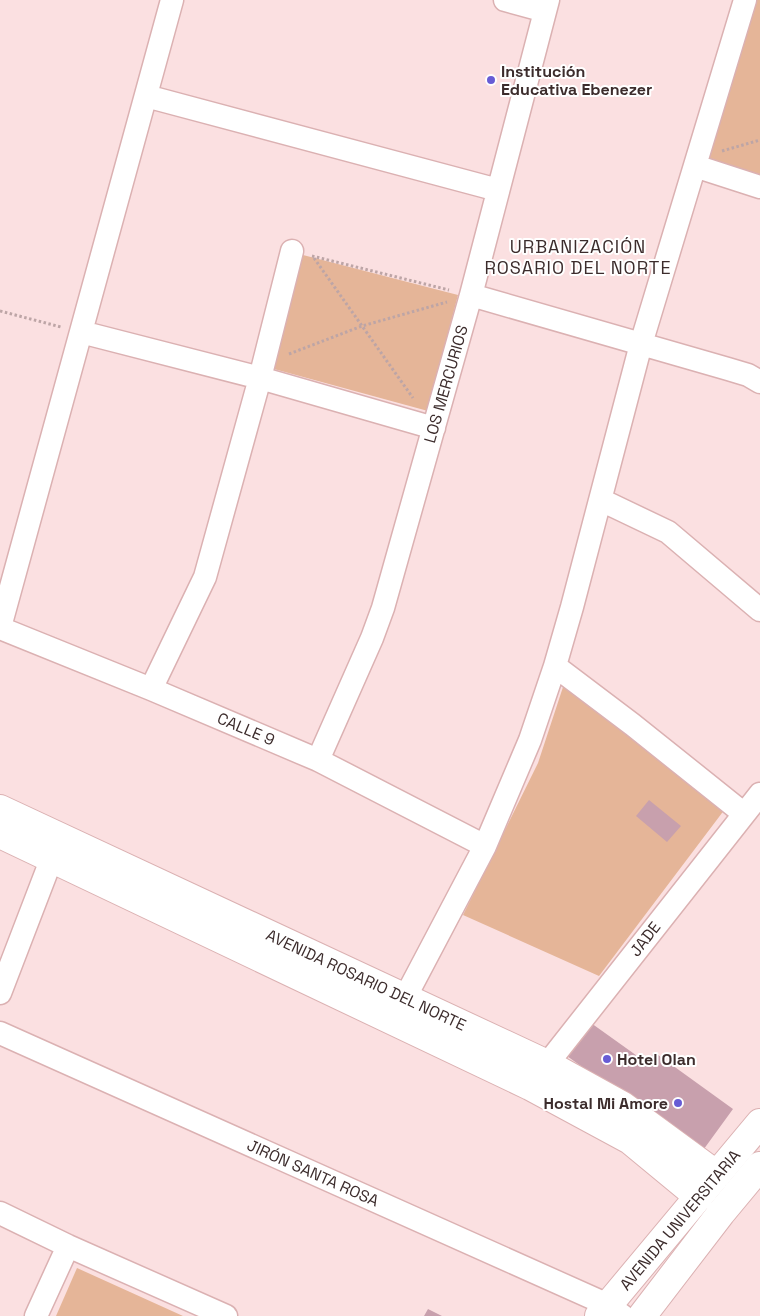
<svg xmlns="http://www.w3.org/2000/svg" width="760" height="1316" viewBox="0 0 760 1316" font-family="'Space Grotesk',sans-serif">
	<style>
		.green { fill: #e5b598 }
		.building { fill: #c8a0ad }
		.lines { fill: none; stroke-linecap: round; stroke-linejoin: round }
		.minor-casing { stroke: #dbb1b2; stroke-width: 25 }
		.tertiary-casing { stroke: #dbb1b2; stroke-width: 30 }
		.primary-casing { stroke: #dbb1b2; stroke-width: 30 }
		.path { stroke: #bda5a6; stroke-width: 3; stroke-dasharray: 2.5 2.5; stroke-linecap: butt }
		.minor { stroke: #fff; stroke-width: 22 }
		.tertiary { stroke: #fff; stroke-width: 28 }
		.primary { stroke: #fff; stroke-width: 28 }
		.poi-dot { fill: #675cd5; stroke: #fff; stroke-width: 2 }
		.labels { text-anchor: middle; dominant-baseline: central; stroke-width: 4; stroke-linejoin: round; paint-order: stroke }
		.poi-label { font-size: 16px; font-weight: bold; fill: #3c2c2c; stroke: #fff; text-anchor: start }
		.street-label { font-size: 16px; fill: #3c2c2c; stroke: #fff }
		.neighbourhood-label { font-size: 18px; letter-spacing: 1px; fill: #3c2c2c; stroke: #fff }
	</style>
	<rect width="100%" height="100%" fill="#fbe0e1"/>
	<!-- green -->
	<path class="green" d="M754,0H760V176L708,158Z
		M303,255L458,295L428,411L274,369Z
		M564,684L725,809L599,976L463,915L538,763Z
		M77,1268L183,1316H56Z"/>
	<!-- building -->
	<path class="building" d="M649,800L681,826L667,842L636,816Z
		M591,1023L647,1063L654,1052L733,1109L701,1153L567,1056Z
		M428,1309L442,1316H424Z"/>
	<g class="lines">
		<!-- minor casing -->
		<g class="minor-casing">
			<path id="minor" d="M505,0L545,11
				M146,96L498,190
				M695,166L760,187
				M471,295L728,369L748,375L760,382
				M81,332L260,378L434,428
				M601,500L668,532L760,610
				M0,627L172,0
				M0,628L151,689L318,760L485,846
				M555,666L633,725L743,813
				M151,689L205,577L260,378L292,251
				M318,760L372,638L383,608L471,295L548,0
				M0,993L58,842
				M397,1013L485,846L530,740L555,666L572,607L641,344L745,0
				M0,1033L608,1305L623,1316
				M537,1077L760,794
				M0,1213L68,1246L226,1316
				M36,1316L68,1246"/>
		</g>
		<!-- tertiary casing -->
		<g class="tertiary-casing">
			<path id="tertiary" d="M0,809L547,1064L623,1106L717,1175
				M0,834L530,1086L630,1140L699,1197
				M599,1316L760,1123"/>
		</g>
		<!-- primary casing -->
		<g class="primary-casing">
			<path id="primary" d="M642,1316L721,1213L760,1166"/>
		</g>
		<!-- path -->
		<path class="path" d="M722,151L760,140
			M312,256L449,290
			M314,258L413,398
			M0,311L61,327
			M289,354L362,326L447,302"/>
		<!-- minor -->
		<use href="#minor" class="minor"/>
		<!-- tertiary -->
		<use href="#tertiary" class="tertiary"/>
		<!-- primary -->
		<use href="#primary" class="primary"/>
	</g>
	<!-- markers -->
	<g class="poi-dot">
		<circle cx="491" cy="80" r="5"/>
		<circle cx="607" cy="1059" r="5"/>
		<circle cx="678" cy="1103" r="5"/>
	</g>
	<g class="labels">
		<!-- poi labels -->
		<g class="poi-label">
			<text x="501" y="71">Institución<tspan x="501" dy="18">Educativa Ebenezer</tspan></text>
			<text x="617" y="1059">Hotel Olan</text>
			<text x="668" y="1103" text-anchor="end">Hostal Mi Amore</text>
		</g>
		<!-- street labels -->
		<g class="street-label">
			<text transform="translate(446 384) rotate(-74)">LOS MERCURIOS</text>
			<text transform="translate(246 729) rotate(23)">CALLE 9</text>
			<text transform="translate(645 939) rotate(-52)">JADE</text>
			<text transform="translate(366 980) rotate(25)">AVENIDA ROSARIO DEL NORTE</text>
			<text transform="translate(313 1173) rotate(24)">JIRÓN SANTA ROSA</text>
			<text transform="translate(680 1220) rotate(-50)">AVENIDA UNIVERSITARIA</text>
		</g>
		<!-- neighbourhood labels -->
		<g class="neighbourhood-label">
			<text x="578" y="246">URBANIZACIÓN<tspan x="578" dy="21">ROSARIO DEL NORTE</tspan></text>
		</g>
	</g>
</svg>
